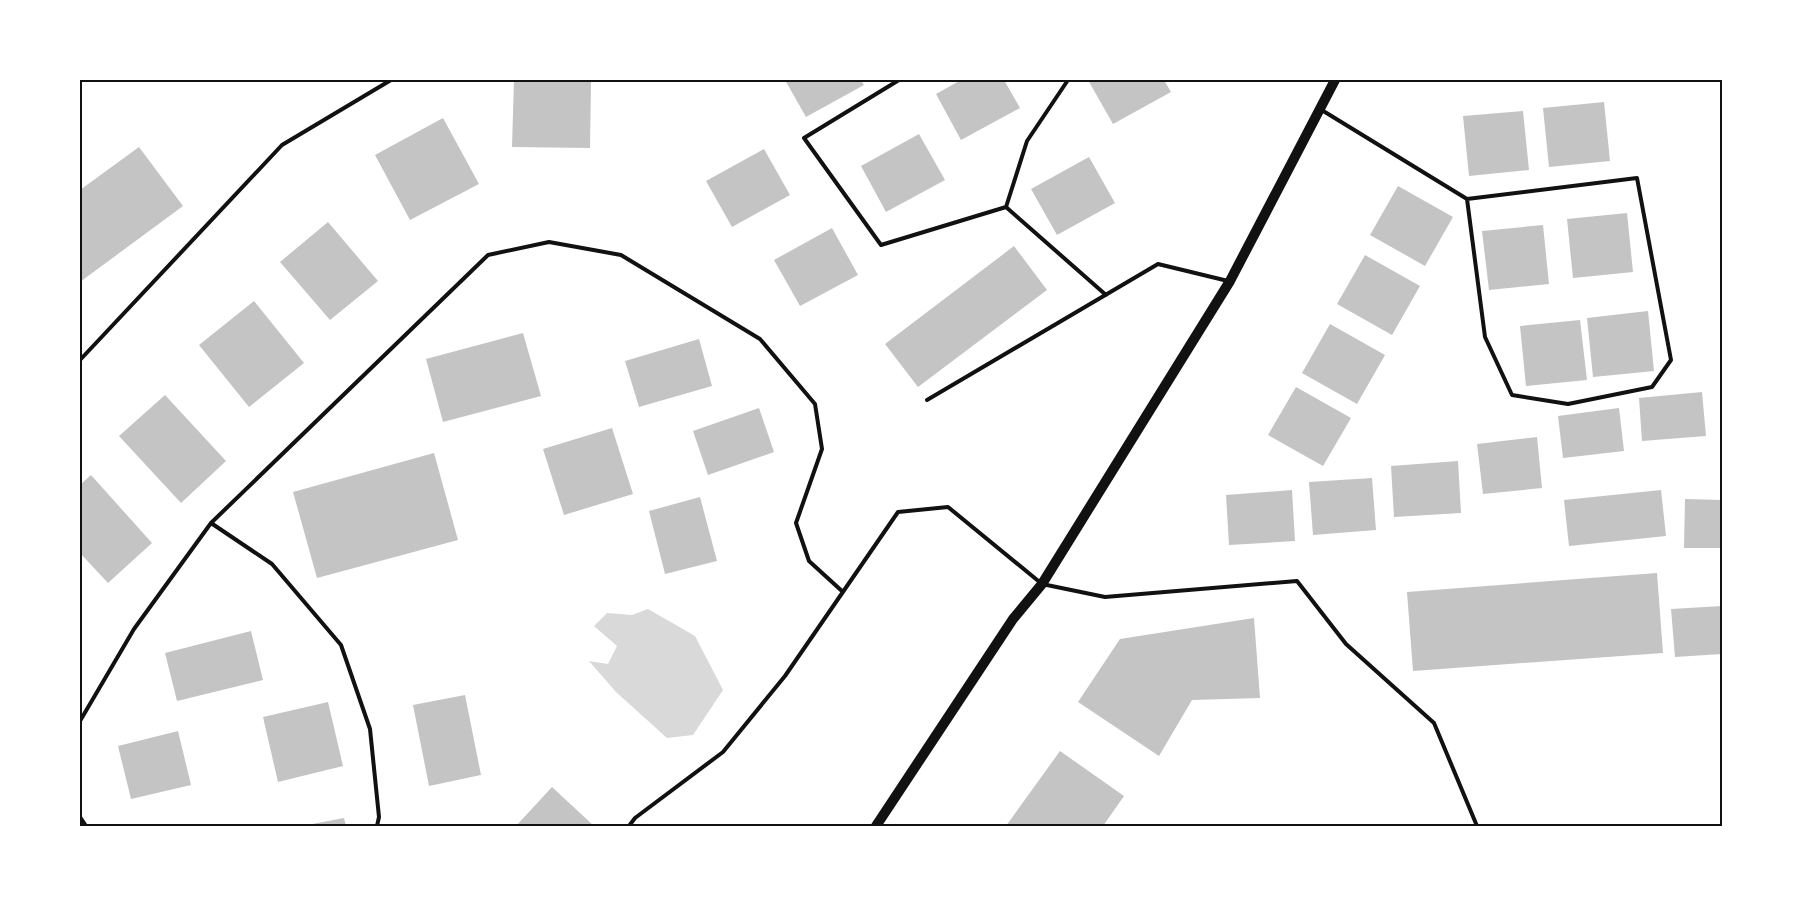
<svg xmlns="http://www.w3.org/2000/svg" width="1802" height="906" viewBox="0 0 1802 906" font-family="Montserrat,sans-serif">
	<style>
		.water { fill: #d9d9d9 }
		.building { fill: #c4c4c4 }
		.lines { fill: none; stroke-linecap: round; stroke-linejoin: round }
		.service { stroke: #111; stroke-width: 4 }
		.secondary { stroke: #111; stroke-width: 10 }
		.neatline { fill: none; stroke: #111; stroke-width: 2 }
	</style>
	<rect width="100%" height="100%" fill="#fff"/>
	<!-- water -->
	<path class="water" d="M648,609L695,636L723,690L693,735L667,738L616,692L589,661L608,664L617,646L594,626L607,613L632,615Z"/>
	<!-- building -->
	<path class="building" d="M514,80L591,81L590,148L512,147Z
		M785,80H861L864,85L806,117Z
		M961,80H1004L1020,108L961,140L936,94Z
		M1088,80H1164L1171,92L1113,124Z
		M1604,102L1610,161L1549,167L1543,108Z
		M1523,111L1529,170L1469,176L1463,116Z
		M443,118L479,184L410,220L375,155Z
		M919,134L945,180L886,212L861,166Z
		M139,147L183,206L80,282V190Z
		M764,149L790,195L732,227L706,181Z
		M1089,157L1115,203L1057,235L1031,189Z
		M1398,186L1453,217L1425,266L1370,235Z
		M1627,213L1633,272L1573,278L1567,219Z
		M328,222L378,281L330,320L280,262Z
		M1543,225L1549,284L1489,290L1482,231Z
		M832,228L858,275L800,306L774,260Z
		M1014,246L1047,290L918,387L885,344Z
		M1365,255L1420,286L1392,335L1337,304Z
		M254,301L304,363L249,407L199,345Z
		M1648,311L1654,371L1593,377L1587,318Z
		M1580,320L1587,380L1526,386L1520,326Z
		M1330,324L1385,355L1357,404L1302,373Z
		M523,333L541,396L443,422L426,359Z
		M699,339L712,386L639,407L625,361Z
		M1296,387L1351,418L1323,466L1268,435Z
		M1702,392L1706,436L1642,441L1639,398Z
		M165,395L226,461L181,503L119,436Z
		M759,408L774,452L708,475L693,431Z
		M1619,408L1624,451L1563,458L1558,416Z
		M612,428L633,494L564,515L543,449Z
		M1537,437L1542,488L1483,494L1477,444Z
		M434,453L458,540L317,578L293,492Z
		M1458,461L1461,513L1394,517L1391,466Z
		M91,475L152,543L108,583L80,553V485Z
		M1372,478L1376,530L1313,535L1309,482Z
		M1292,490L1295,541L1229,545L1226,495Z
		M1661,490L1666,536L1569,546L1564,500Z
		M700,497L717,561L665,574L649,511Z
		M1685,499L1722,500V548H1684Z
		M1657,573L1663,653L1413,671L1407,592Z
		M1722,606V654L1675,657L1671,609Z
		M1254,618L1260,698L1192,700L1159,756L1078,702L1120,639Z
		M251,631L263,680L177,701L165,653Z
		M465,695L481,775L429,786L413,705Z
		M328,702L343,766L278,782L263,717Z
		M178,731L191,785L131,799L118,746Z
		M1060,751L1124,796L1103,826H1006Z
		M552,787L594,826H516Z
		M344,818L346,826H307V825Z"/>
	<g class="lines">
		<!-- service -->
		<path class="service" d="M899,80L804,138L881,245L1006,207L1106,295
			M1320,109L1467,199L1485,337L1512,395L1568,404L1652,387L1671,360L1637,178L1467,199
			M1006,207L1027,141L1068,80
			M80,360L282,145L391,80
			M927,400L1158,264L1228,281
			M211,523L272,564L341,645L370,729L379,817L377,826
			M80,721L134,629L211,523L488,255L549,242L621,255L760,339L815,404L822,449L796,523L809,561L843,592
			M80,817L86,826
			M629,826L635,818L723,752L785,676L898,512L948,507L1042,584L1105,597L1297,581L1346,644L1434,723L1477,826"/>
		<!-- secondary -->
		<path class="secondary" d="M876,826L1013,619L1042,584L1230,281L1335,80"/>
	</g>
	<!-- border -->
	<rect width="1802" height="906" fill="none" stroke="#ffffff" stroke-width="162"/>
	<rect x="81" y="81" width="1640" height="744" class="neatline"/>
</svg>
